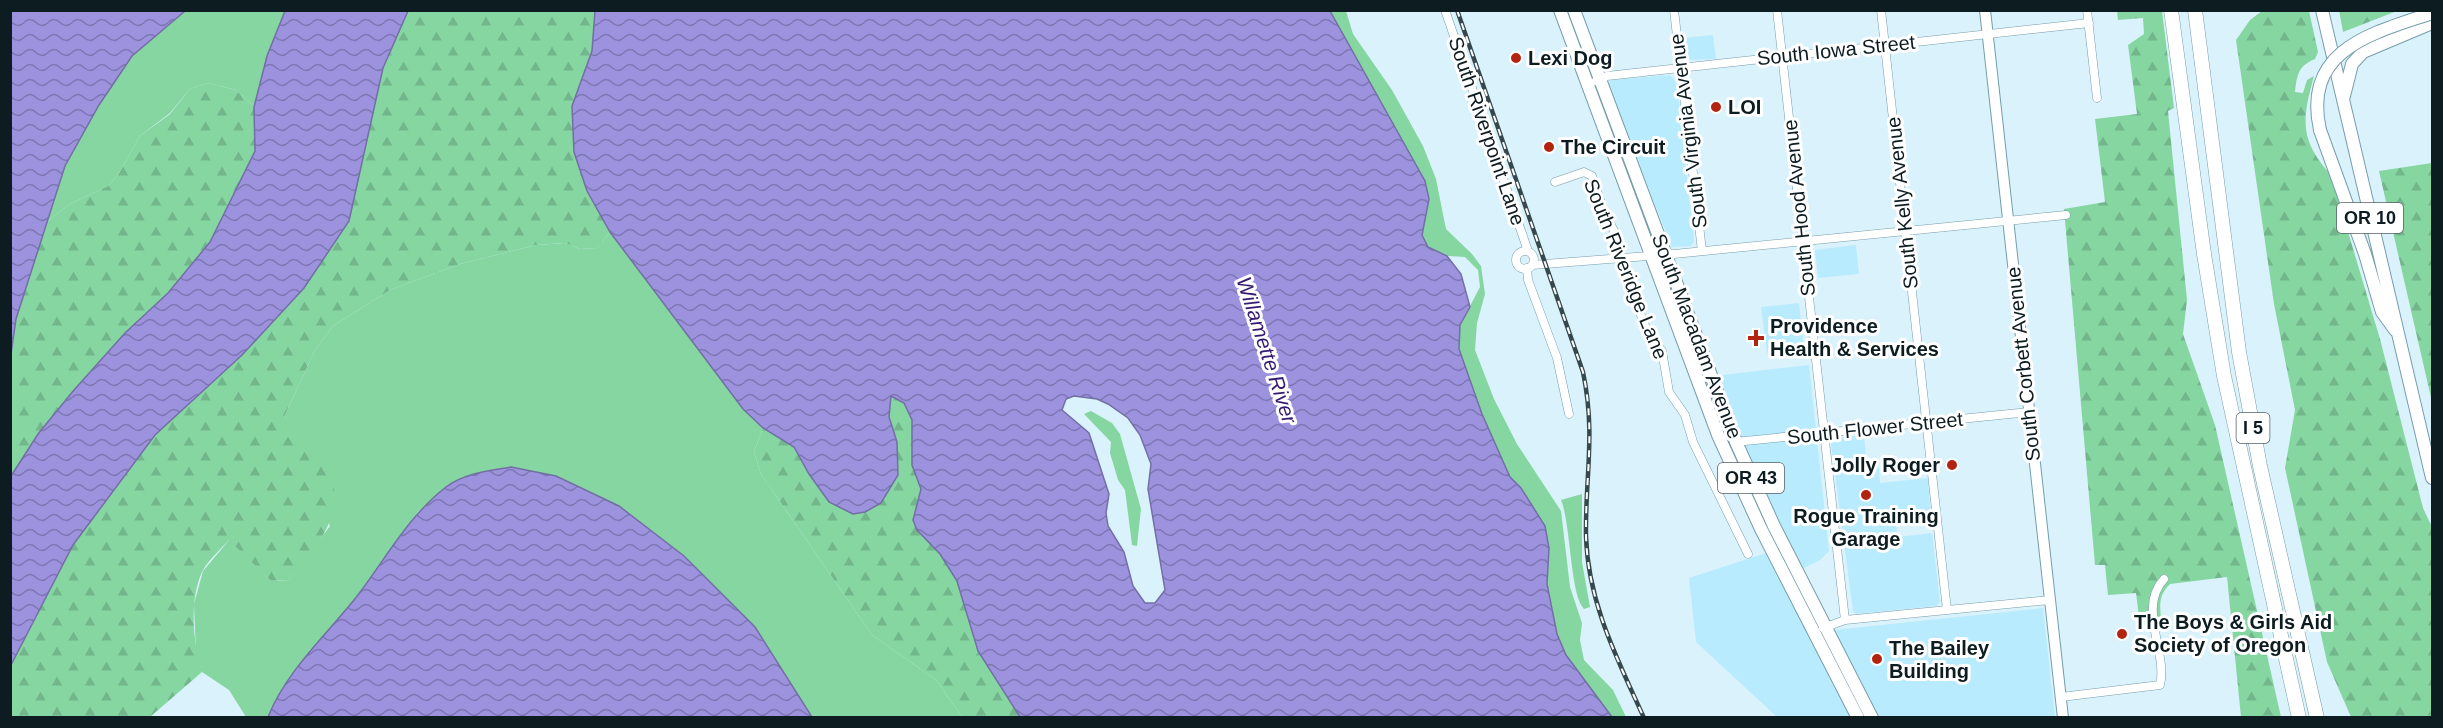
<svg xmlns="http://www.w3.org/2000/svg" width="2443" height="728" viewBox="0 0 2443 728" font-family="Arial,sans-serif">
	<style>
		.built { fill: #b9ebfe }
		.grass { fill: #86d6a2 }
		.forest { fill: url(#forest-firs) }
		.water { fill: url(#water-waves); stroke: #726fa5; stroke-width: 1.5; fill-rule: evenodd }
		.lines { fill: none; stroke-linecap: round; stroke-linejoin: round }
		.street-casing { stroke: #769dab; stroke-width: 9 }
		.secondary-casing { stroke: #769dab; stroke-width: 12 }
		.primary-casing { stroke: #769dab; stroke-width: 14 }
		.highway-casing { stroke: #769dab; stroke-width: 15 }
		.street { stroke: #fff; stroke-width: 8 }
		.secondary { stroke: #fff; stroke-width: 10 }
		.primary { stroke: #fff; stroke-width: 12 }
		.highway { stroke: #fff; stroke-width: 14 }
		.rail-casing { stroke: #36484e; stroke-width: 4.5 }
		.rail { stroke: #fff; stroke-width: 2; stroke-dasharray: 7; stroke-linecap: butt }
		.primary-bridge-casing { stroke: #769dab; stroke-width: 14; stroke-linecap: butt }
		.primary-bridge { stroke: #fff; stroke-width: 12 }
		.poi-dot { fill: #b22410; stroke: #fff; stroke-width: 2 }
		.labels { text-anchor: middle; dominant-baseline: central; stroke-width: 6; stroke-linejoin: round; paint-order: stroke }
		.shield { fill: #fff; stroke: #556064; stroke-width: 1.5 }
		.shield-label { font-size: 18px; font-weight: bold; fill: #0c1c21 }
		.street-label { font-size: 20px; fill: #0c1c21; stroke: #fff }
		.poi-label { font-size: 20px; font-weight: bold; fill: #0c1c21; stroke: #fff; text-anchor: start }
		.water-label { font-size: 21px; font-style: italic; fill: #351a72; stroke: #fff }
	</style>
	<defs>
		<pattern id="forest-firs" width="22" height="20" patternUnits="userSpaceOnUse" patternTransform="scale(1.5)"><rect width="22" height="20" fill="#86d6a2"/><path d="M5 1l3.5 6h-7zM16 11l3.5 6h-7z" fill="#72b78b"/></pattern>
		<pattern id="water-waves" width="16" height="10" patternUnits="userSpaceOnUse" patternTransform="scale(1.5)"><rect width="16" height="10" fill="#9d92de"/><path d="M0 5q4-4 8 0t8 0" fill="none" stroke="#7e76b4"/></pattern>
	</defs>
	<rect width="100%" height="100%" fill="#daf2fb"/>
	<!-- built -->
	<path class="built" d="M1713,35L1716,59L1686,60L1682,38Z
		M1670,75L1677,82L1694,241L1691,246L1672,247L1607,87V83L1612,80Z
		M1856,245L1859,274L1818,278L1815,250Z
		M1799,303L1804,349L1767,353L1761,307Z
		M1809,365L1829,551L1820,560L1800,570L1714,376Z
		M1864,435L1867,468L1879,467L1880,483L1928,478L1931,517L1895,521L1898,537L1932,533L1940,602L1936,606L1856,614L1853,611L1831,444L1833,438Z
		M1766,553L1850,717H1777L1696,642L1689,578Z
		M2043,608L2055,717H1879L1834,630Z"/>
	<!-- grass -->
	<path class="grass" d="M185,11H285L267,56L254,107L236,90L208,83L190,89L170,113L140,136L119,173L108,186L70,204L45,223L65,166L99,105L132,56Z
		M1330,11H1346L1353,34L1392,90L1423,146L1436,179L1446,229L1472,254L1481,266L1485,294L1477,323L1475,350L1494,399L1517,444L1561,511L1570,587L1582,623L1580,640L1584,660L1613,690L1626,717H1612L1566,655L1557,634L1547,584L1549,548L1521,488L1510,478L1482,414L1459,349L1460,325L1480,287L1478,270L1465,257L1447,256L1428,247L1422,235L1429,199Z
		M610,232L743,409L763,428L754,452L761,474L872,635L936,680L962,717H812L755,627L684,556L619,506L556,476L474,474L448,485L418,512L355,599L300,664L268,717H246L229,690L202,672L196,654L194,604L203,571L230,539L271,581L289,580L330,526L303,447L289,430L285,415L315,350L333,326L390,290L460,264L536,245L565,243L580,249L597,248Z
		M1091,411L1112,423L1120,434L1141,509L1137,546L1132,545L1125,490L1118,480L1110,453L1111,442L1084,414Z
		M1582,494V562L1590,607L1584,609C1570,595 1571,524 1561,500Z"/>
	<!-- forest -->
	<path class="forest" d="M2339,10H2397V11L2343,32Z
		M408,11H595L592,51L572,107L574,152L587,192L610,232L597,248L580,249L565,243L536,245L460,264L390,290L333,326L315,350L285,415C292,438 309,448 323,466C355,506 314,550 289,580L271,581L229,540C221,549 208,560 202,572C189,601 193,643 202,672L150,717H11L10,665L73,545L155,435L242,355L349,221L383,68Z
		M2117,11H2162L2174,108L2168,111L2187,300L2183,334L2215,425L2281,717H2241L2227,577L2170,584C2157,596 2160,609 2162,625H2140L2136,593L2108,595L2105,565H2095L2064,209L2105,202L2095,119L2137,114L2128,45L2144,34L2143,18L2118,20Z
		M2262,11H2309L2318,52L2315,59C2298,66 2297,75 2295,92L2303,93L2307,80L2314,76C2302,119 2299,140 2331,175L2380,339L2423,508L2432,527V717H2351L2327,662L2285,468L2295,410L2274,304L2236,40L2250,20Z
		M208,83L236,90L254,107L255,151L210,242L168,293L125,333L74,390L38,434L11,476V354L16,319L45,223L70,204L108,186L119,173L140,136L170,114L190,89Z
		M2432,163V402L2379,171Z
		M891,396L904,403L912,420V465L921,489L913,520L917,530L940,554L957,581L978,651L1020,717H962L936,680L872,635L761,474L754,452L763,428L794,447L809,474L897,442L889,417Z"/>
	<!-- water -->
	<path class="water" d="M11,10L185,11L132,56L99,105L65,166L16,319L11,354Z
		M285,11H408L383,68L349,221L304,288L242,355L155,435L73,545L11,665V476L38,434L74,390L125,333L168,293L210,242L255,151L254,107L267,56Z
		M595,11H1330L1425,181L1429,199L1422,235L1428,247L1447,256L1461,274L1470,307L1460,325L1459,349L1482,414L1510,477L1521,488L1545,526L1549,548L1547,584L1557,634L1566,655L1612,717H1020L978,651L957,581L940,554L917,530L913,520L921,489L912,465V420L904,403L891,396L889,417L897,442L898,475L881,503L865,512L853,514L829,502L809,474L794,447L763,428L743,409L610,232L587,191L574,152L572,106L592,51ZM1074,396L1097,399L1108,404L1128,418L1140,435L1151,464L1148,489L1165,590L1155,603H1145L1133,586L1124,552L1108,526L1106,513L1109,494L1089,433L1062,410L1066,399Z
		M511,467L556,476L619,506L684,556L755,627L812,717H268C286,672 324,637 354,600C384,562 407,517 446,487C464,473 489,471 511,467Z"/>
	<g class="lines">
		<!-- street casing -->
		<g class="street-casing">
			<path id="street" d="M1445,10L1528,251
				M1674,10L1702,251
				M1777,10L1845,620
				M1881,10L1947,610
				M2087,10L2097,98
				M1596,81L1607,76L2089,23
				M1555,182L1584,172L1592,176L1603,209L1616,235L1625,275L1648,333L1662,351L1669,392L1685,415L1693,442L1748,554
				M1516 260a9 9 0 1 1 18 0a9 9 0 1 1-18 0Z
				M1532,265L1674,254L2066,215
				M1527,268L1528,280L1557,358L1569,414
				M1735,442L2029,412
				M1823,628L1845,620L2050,600
				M2061,697L2160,685C2168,653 2137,608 2164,579"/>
		</g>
		<!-- secondary casing -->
		<g class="secondary-casing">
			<path id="secondary" d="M1985,10L2063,718"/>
		</g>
		<!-- primary casing -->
		<g class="primary-casing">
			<path id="primary" d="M1560,10L1718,435L1761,529L1858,718
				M1574,10L1736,442L1774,526L1872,718
				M2322,10L2432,478
				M2344,96L2352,64L2363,52L2432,23
				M2320,130L2365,254L2382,312L2395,330"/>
		</g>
		<!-- highway casing -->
		<g class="highway-casing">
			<path id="highway" d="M2171,10L2204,254L2224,376L2299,718
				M2195,10L2239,352L2260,466L2317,718"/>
		</g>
		<!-- street -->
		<use href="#street" class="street"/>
		<!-- secondary -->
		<use href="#secondary" class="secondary"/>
		<!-- primary -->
		<use href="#primary" class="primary"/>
		<!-- highway -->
		<use href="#highway" class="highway"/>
		<!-- rail casing -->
		<g class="rail-casing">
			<path id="rail" d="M1457,10L1583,372C1596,434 1585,476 1586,536C1588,603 1617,658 1644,718"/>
		</g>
		<!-- rail -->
		<use href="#rail" class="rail"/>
		<!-- primary-bridge casing -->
		<g class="primary-bridge-casing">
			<path id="primary-bridge" d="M2320,130C2302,49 2373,33 2432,13"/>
		</g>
		<!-- primary-bridge -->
		<use href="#primary-bridge" class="primary-bridge"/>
	</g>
	<!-- markers -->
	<g class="poi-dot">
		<circle cx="1516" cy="58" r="6"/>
		<circle cx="1716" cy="107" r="6"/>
		<circle cx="1549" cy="147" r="6"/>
		<path d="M1753 329h6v6h6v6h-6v6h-6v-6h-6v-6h6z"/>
		<circle cx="1952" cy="465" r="6"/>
		<circle cx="1866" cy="495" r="6"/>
		<circle cx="2122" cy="634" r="6"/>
		<circle cx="1877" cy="659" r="6"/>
	</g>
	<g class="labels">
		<!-- shield labels -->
		<g class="shield">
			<rect x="2337" y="203" width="66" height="30" rx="4.5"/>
			<rect x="2236.5" y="413" width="33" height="30" rx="4.5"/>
			<rect x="1718" y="463" width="66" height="30" rx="4.5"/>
		</g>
		<g class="shield-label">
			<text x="2370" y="218">OR 10</text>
			<text x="2253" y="428">I 5</text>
			<text x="1751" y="478">OR 43</text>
		</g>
		<!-- street labels -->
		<g class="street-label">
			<text transform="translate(1836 50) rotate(-6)">South Iowa Street</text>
			<text transform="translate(1487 131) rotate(71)">South Riverpoint Lane</text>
			<text transform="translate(1688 131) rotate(-97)">South Virginia Avenue</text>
			<text transform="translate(1902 203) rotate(-96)">South Kelly Avenue</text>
			<text transform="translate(1799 208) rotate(-96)">South Hood Avenue</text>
			<text transform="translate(1626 269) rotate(68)">South Riveridge Lane</text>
			<text transform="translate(1697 336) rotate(69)">South Macadam Avenue</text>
			<text transform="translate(2023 364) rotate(-96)">South Corbett Avenue</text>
			<text transform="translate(1875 428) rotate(-6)">South Flower Street</text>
		</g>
		<!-- poi labels -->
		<g class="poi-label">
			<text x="1528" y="58">Lexi Dog</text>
			<text x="1728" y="107">LOI</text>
			<text x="1561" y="147">The Circuit</text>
			<text x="1770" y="326">Providence<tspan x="1770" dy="23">Health &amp; Services</tspan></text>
			<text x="1940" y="465" text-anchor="end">Jolly Roger</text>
			<text x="1866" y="516" text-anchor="middle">Rogue Training<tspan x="1866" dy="23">Garage</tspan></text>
			<text x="2134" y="622">The Boys &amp; Girls Aid<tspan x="2134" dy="23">Society of Oregon</tspan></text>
			<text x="1889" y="648">The Bailey<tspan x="1889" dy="23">Building</tspan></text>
		</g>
		<!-- water labels -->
		<g class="water-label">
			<text transform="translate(1267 350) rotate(72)">Willamette River</text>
		</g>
	</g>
	<!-- border -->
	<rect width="2443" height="728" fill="none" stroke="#0c1c21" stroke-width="24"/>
</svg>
